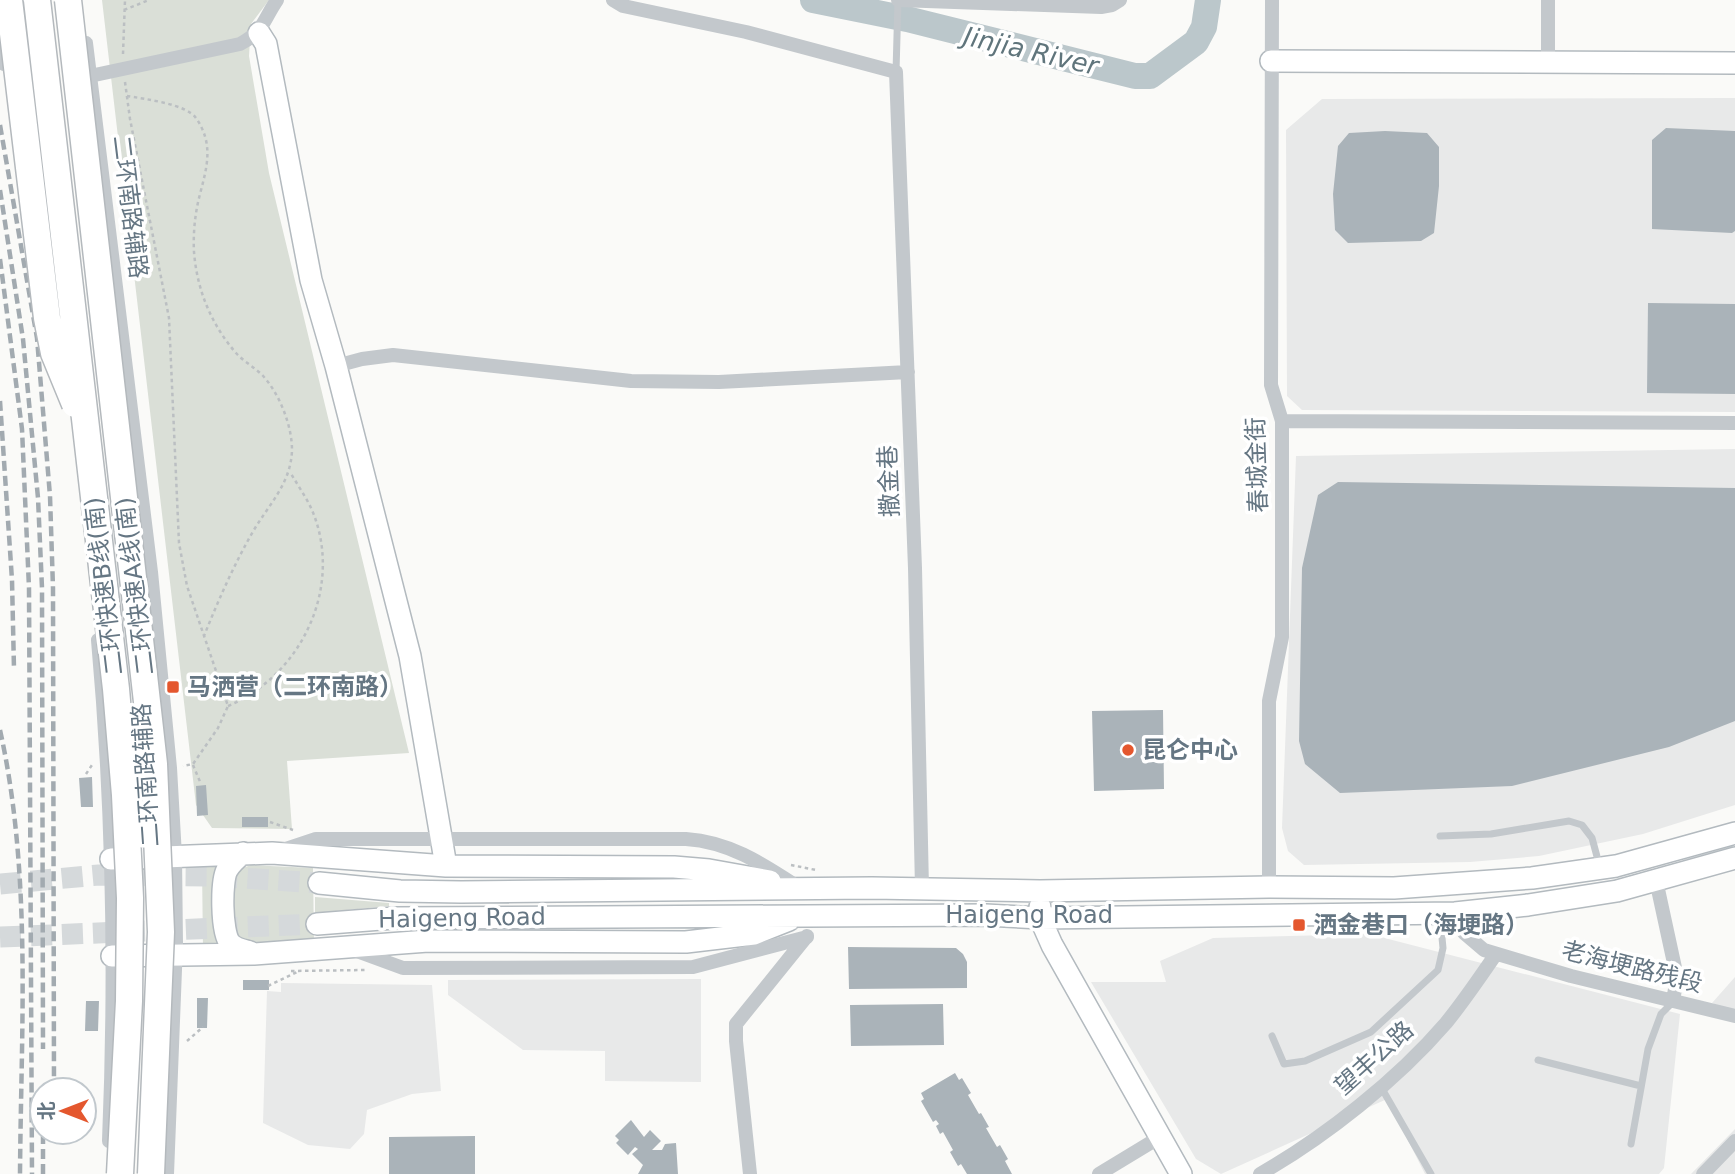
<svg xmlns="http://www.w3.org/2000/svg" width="1735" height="1174" viewBox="0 0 1735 1174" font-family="'DejaVu Sans','Noto Sans SC',sans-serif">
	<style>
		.built { fill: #e8e9e9 }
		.green { fill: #dadfd7 }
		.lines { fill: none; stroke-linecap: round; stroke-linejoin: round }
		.river { stroke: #bbc7cb; stroke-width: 26 }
		.building { fill: #aab3b9 }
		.secondary-tunnel { stroke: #d5d9db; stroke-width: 21; stroke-dasharray: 21 10; stroke-linecap: butt }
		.secondary-casing { stroke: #b3babf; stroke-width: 24 }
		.path { stroke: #bbbfc2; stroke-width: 2.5; stroke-dasharray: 3.5 3.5; stroke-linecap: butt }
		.lane { stroke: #c3c8cc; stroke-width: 7 }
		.street { stroke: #c3c8cc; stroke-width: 14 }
		.secondary { stroke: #fff; stroke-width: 21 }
		.rail { stroke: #a2aab0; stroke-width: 4.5; stroke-dasharray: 10 5; stroke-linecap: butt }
		.highway-bridge-casing { stroke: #b4b9bd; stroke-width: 29; stroke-linecap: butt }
		.highway-bridge { stroke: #fff; stroke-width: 26 }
		.poi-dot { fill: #e4572e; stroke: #fff; stroke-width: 2.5 }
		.labels { text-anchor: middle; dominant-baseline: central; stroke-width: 7; stroke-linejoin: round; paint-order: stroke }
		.street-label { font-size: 24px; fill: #657683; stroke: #fff }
		.poi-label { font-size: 24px; font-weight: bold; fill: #657683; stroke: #fff; text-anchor: start }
		.water-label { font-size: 26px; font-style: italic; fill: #60757c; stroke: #fff }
	</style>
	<rect width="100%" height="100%" fill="#fafaf8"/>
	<!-- built -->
	<path class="built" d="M1735,98V412L1302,410L1287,396L1286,130L1322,99Z
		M1735,449V805L1643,834L1539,856L1470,862L1304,865L1288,851L1282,828L1296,456Z
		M1369,934L1680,1014L1664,1168L1659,1174H1425L1387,1099L1221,1174L1196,1159L1091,982H1166L1160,961L1213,938Z
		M1735,977V1012L1712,1003Z
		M701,979V1082L605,1081V1051L523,1050L448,995V980Z
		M281,983L432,985L441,1091L412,1094L367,1110L364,1134L350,1149L308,1145L263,1123L267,991L281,992Z
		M1735,1129V1174H1691Z"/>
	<!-- green -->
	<path class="green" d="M102,0H269L251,24L249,56L269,173L409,753L287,761L292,829L212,828L196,805Z
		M251,865L313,868L314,944L246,946L235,941L232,878L240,869Z
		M202,867H221L224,945L203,949Z
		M315,897L389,903V906L315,913Z"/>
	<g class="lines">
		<!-- river -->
		<path class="river" d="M813,0L907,19L1135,76H1150L1196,42L1204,27L1208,0"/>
	</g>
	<!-- building -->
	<path class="building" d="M1666,128L1735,131V231L1732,233L1652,229V140Z
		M1385,131L1427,133L1439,147V186L1434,233L1421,241L1348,243L1335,230L1333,194L1338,146L1349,133Z
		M1648,303L1735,304V394L1647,393Z
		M1338,482L1735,488V721L1669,747L1512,786L1340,793L1305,764L1299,741L1302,568L1318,495Z
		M1163,710L1164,789L1094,791L1092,711Z
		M92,777L93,807H81L79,778Z
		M206,785L208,815L197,816L196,786Z
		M242,817H268V827H242Z
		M848,947L956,948L963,954L967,962V988L849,989Z
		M243,980H269V990H243Z
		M197,998H208L207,1028H197Z
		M86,1001H99L98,1031H85Z
		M943,1004L944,1045L851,1046L850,1005Z
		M955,1073L959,1080L962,1078L971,1093L968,1095L979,1114L981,1113L989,1127L986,1128L997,1147L1000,1145L1008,1159L1005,1161L1012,1174H967L961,1164L958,1166L950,1152L953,1150L943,1132L940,1134L936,1126L939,1124L936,1120L933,1122L921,1101L924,1099L921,1093Z
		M631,1120L644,1137L650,1130L661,1141L652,1150H662L665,1144L676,1143L678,1174H638L643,1165L632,1154L638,1149L635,1147L628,1155L616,1143L619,1140L615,1136Z
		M475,1136V1174H389V1137Z"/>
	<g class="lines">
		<!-- secondary-tunnel -->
		<path class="secondary-tunnel" d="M0,884L99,875L211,876L319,883
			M0,937L317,924"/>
		<!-- secondary casing -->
		<g class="secondary-casing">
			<path id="secondary" d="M259,33L266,44L311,280L336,366L410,656L446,866
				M1271,61L1735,63
				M243,853C237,858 231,863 227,870C221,881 221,932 230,943C235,949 243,950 250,952
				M111,859L272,853L446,866L674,867L709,870L770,881
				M319,883L400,891L461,892L872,888L1040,891L1269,887L1394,888L1532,878L1616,866L1735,833
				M1040,907V918L1052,945L1181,1174
				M317,924L394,918L986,915L1040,918L1455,913L1528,905L1617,891L1735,858
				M112,956L254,954L428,941L686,942L754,934L789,920"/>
		</g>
		<!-- path -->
		<path class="path" d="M124,10L149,0
			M123,54L125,0
			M125,82L130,119L169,318L179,543L187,586L228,706L218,728L193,764L183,766
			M127,96C145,99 186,104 196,118C214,144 207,167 200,194C195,213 193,233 194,252C197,290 211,324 236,353C244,362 256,368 264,377C280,395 292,426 292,450C291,485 267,506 251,535C233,567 218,601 204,636
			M228,706C302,675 344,586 312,510C306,497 297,484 290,472
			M193,765L201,784
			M86,774L92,765
			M270,822L293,830
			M791,865L816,870
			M291,971L365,970
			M268,986L297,972
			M187,1041L203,1027"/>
		<!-- lane -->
		<path class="lane" d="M896,72L898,0
			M1440,836L1491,834L1569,821L1582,825L1592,838L1599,864
			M1272,1036L1284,1064L1305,1061L1371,1032L1438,970L1443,948L1440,917
			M1538,1060L1641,1086
			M1381,1087L1431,1174
			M1631,1144L1648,1049L1661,1014L1673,1002"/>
		<!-- street -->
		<path class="street" d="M613,0L623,6L746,32L896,72L915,568L922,888
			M898,0L1101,7L1112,5L1120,0
			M1548,0V63
			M0,38L4,64
			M86,43L151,572L170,768L175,856L176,944L167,1174
			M90,76L240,44C265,30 262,22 277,0
			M336,366L362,359L393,355L631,381L719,382L908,372
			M1282,421L1735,423
			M98,640C113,807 116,974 109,1141
			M283,850L316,839H686C731,842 764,865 801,889
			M1656,880L1677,977L1673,1001
			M1269,887V701L1282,637V421L1271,385L1272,0
			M1455,913L1464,933L1484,950L1571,976L1735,1016
			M354,950L403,968L693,967L807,937
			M750,1174L736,1041V1024L807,936
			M1099,1174L1160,1137
			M1260,1174C1325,1137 1397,1080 1446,1023C1464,1001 1480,977 1496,954
			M1703,1174L1735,1141"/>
		<!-- secondary -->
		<use href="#secondary" class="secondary"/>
		<!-- rail -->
		<path class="rail" d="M0,125L37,338L50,496L53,588L54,1090
			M0,190L23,339L38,498L42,588L43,1049
			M0,259L22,429L29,588L32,1174
			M0,401L12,580L14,669
			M0,730C32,874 21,1028 20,1174
			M43,1174V1132"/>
		<!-- highway-bridge casing -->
		<g class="highway-bridge-casing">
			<path id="highway-bridge" d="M9,0L47,318L54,353L75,404
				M37,0L116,689L125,795L130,898L129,1001L120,1174
				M68,0L154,764L161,932L151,1174"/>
		</g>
		<!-- highway-bridge -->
		<use href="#highway-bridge" class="highway-bridge"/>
	</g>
	<!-- markers -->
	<g class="poi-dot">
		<rect x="166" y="680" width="14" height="14" rx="3.5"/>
		<circle cx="1128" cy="750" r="7"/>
		<rect x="1292" y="918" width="14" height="14" rx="3.5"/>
	</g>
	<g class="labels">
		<!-- street labels -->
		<g class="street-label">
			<text transform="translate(130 207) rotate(83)">二环南路辅路</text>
			<text transform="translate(1257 465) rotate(-92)">春城金街</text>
			<text transform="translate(889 481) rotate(-92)">撒金巷</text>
			<text transform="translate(104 586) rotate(-97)">二环快速B线(南)</text>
			<text transform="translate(135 586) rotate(-97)">二环快速A线(南)</text>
			<text transform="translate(146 775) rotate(-94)">二环南路辅路</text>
			<text x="1029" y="915">Haigeng Road</text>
			<text transform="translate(462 918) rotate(-1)">Haigeng Road</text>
			<text transform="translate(1632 967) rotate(14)">老海埂路残段</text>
			<text transform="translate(1374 1058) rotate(-42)">望丰公路</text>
		</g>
		<!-- poi labels -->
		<g class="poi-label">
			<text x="187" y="687">马洒营（二环南路）</text>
			<text x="1142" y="750">昆仑中心</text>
			<text x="1313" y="925">洒金巷口（海埂路）</text>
		</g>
		<!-- water labels -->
		<g class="water-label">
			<text transform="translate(1031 51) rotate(13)">Jinjia River</text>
		</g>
	</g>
	<!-- north arrow -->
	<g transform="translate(63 1111) rotate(270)"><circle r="33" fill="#ffffff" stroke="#c1c8cd" stroke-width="2"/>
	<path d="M0-5L12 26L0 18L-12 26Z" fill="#e4572e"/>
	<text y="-10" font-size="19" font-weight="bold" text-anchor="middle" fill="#657683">北</text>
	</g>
</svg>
